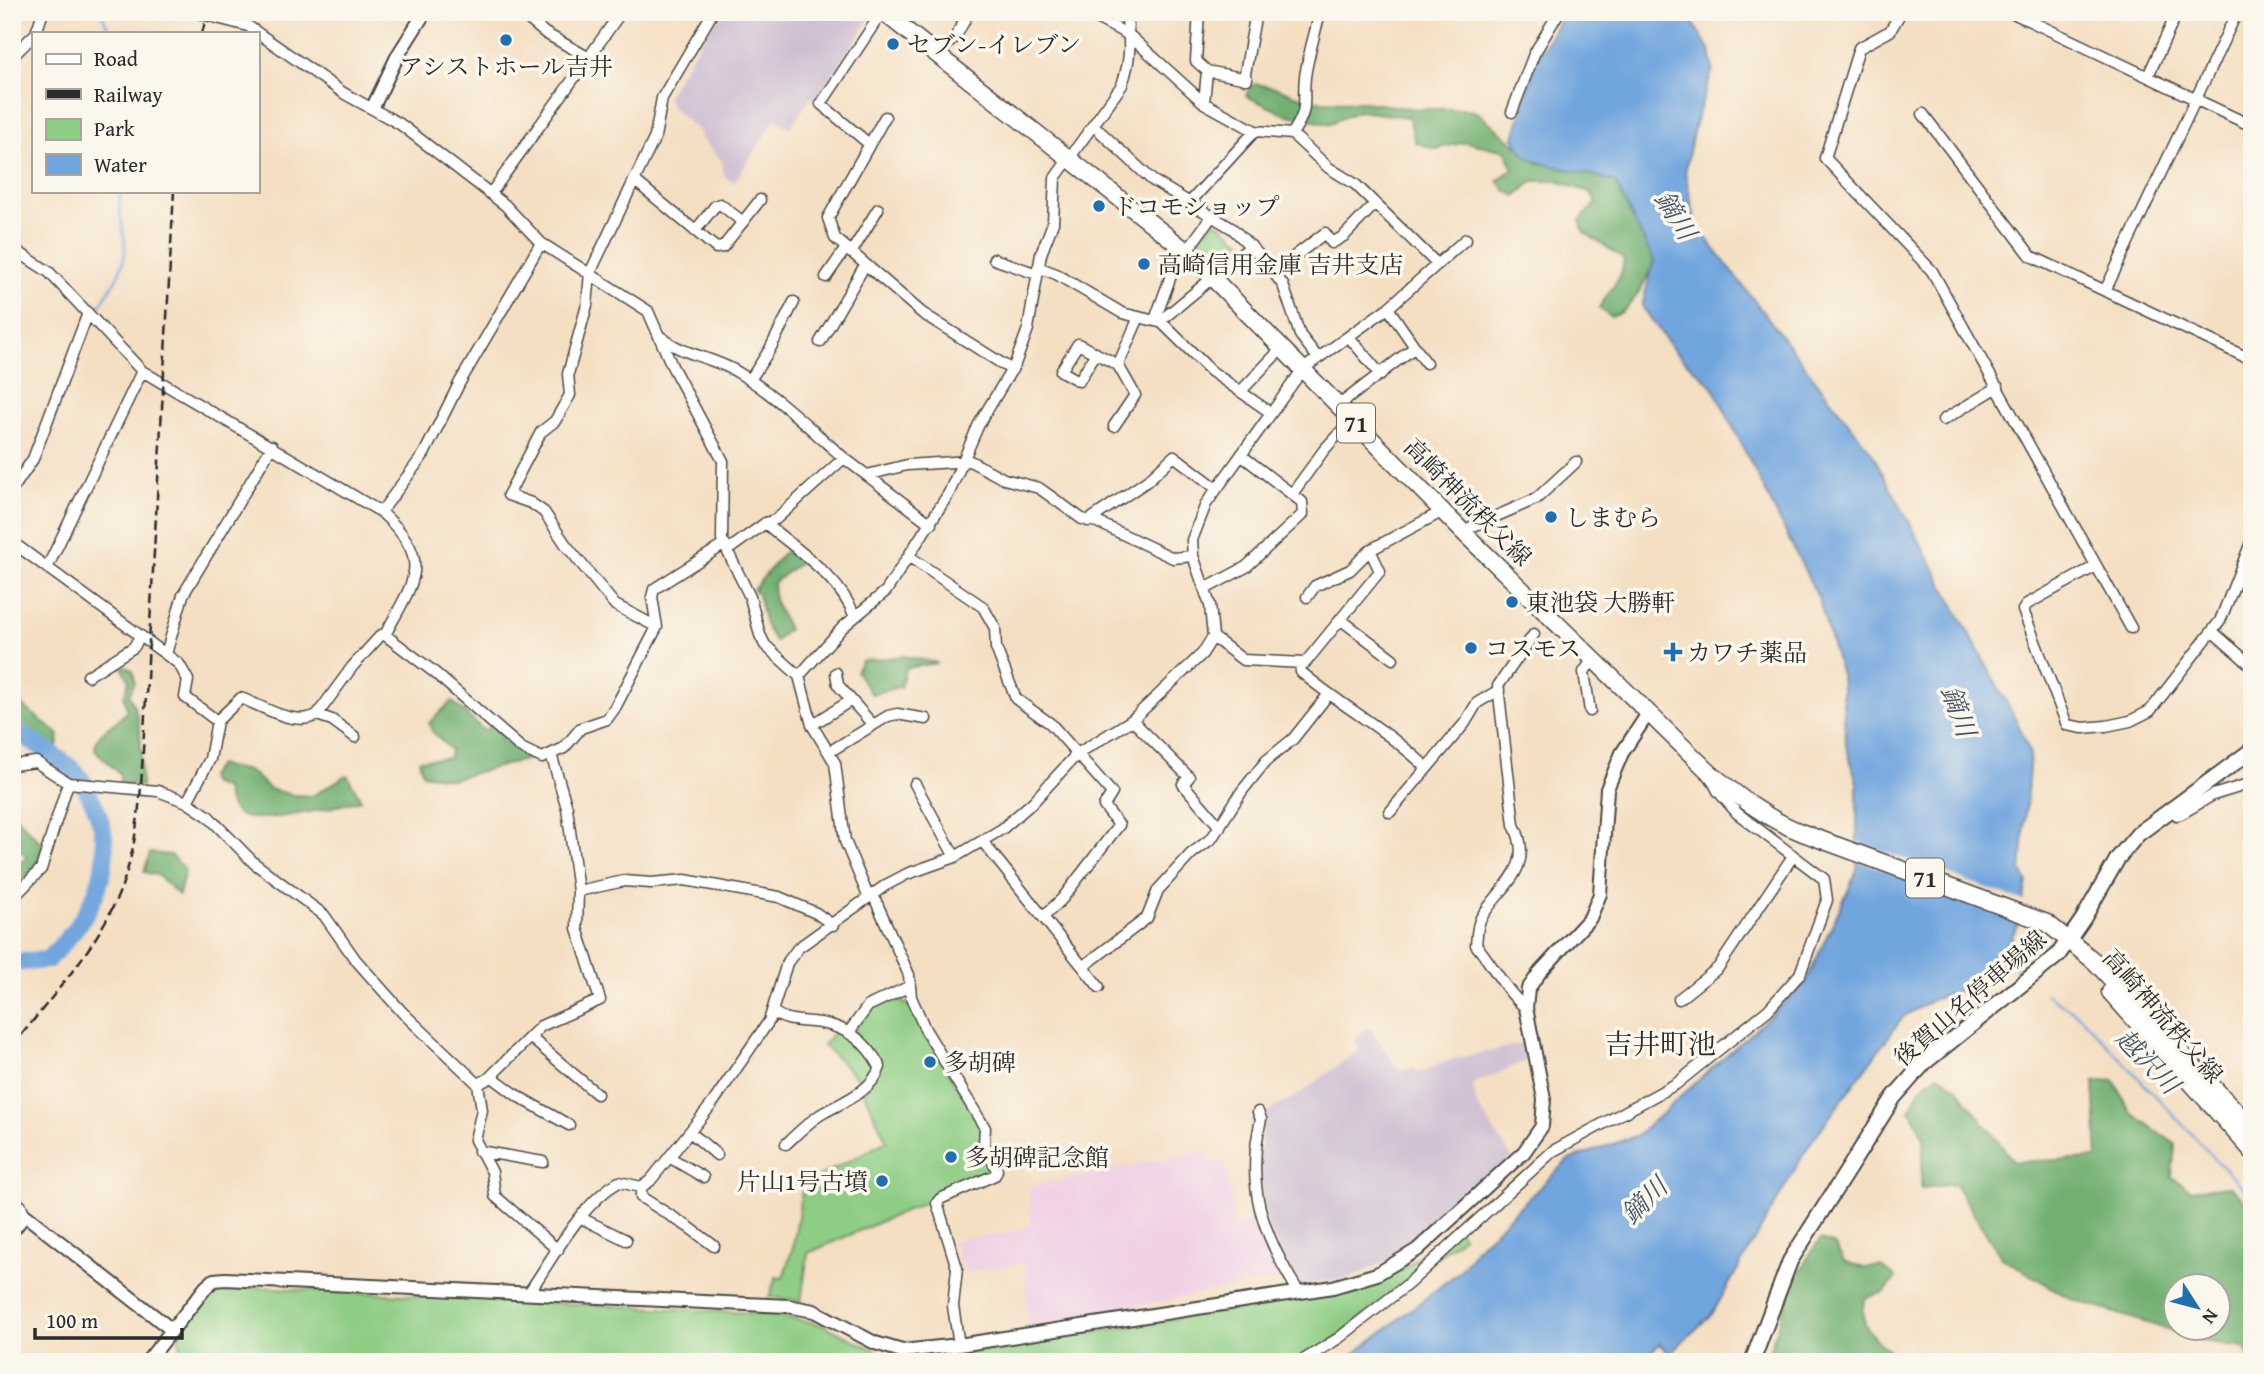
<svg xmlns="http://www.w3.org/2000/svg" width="2264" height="1374" viewBox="0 0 2264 1374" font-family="'Gentium Book Plus','Noto Serif JP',serif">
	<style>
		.built { fill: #f0d0e5 }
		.industrial { fill: #cebed2 }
		.green { fill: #8ecd84; stroke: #5c7c58; stroke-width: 2 }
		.forest { fill: #72b072; stroke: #4e6e4e; stroke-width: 2; fill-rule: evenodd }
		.water { fill: #71a5de; stroke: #4e6884; stroke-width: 2 }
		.pier { fill: #f4dfc3 }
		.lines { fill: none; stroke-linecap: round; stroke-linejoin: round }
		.stream { stroke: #71a5de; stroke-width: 2.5 }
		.river { stroke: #71a5de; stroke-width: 18 }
		.minor-casing { stroke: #494642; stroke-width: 13 }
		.tertiary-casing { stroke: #494642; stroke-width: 16 }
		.secondary-casing { stroke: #494642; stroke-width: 18 }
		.primary-casing { stroke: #494642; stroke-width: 19 }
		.minor { stroke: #fff; stroke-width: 10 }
		.tertiary { stroke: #fff; stroke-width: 12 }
		.secondary { stroke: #fff; stroke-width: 14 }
		.primary { stroke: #fff; stroke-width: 16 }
		.rail { stroke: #2b2b2b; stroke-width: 2.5; stroke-dasharray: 10 5; stroke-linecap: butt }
		.poi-dot { fill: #1f6fb2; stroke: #fbf7ec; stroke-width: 2.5 }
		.labels { text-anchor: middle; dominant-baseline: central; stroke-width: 7; stroke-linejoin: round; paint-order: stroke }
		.shield { fill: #fbf7ec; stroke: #696865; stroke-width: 2 }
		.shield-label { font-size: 23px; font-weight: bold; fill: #2b2b2b }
		.poi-label { font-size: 24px; fill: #2b2b2b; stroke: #fbf7ec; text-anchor: start }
		.street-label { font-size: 24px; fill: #2b2b2b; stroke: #fbf7ec }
		.water-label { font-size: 26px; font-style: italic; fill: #44566a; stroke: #fbf7ec }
		.quarter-label { font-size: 28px; fill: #2b2b2b; stroke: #fbf7ec }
	</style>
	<rect width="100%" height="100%" fill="#fbf7ec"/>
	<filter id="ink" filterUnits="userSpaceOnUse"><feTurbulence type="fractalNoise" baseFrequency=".0143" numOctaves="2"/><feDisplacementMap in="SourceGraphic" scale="14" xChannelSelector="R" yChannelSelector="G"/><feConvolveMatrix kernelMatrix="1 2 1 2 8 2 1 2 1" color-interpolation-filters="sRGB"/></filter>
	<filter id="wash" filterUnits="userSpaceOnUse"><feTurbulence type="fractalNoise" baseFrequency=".00686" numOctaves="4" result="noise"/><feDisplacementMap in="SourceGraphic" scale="28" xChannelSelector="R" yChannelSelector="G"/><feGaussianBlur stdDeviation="1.57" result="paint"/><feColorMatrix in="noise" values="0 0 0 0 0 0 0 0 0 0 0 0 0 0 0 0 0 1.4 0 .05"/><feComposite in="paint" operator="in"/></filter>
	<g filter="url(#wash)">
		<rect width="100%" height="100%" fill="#f4dfc3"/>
		<!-- built -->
		<path class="built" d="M1206,1150L1208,1164L1225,1161L1235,1225L1262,1220L1287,1277L1028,1327L1024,1263L964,1272L953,1240L1014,1232L1031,1225L1029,1187Z"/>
		<!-- industrial -->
		<path class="industrial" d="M719,12H861L870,19L816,99L811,97L790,128L775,119L734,183L724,176L722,161L699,136L701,133L674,110L666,97Z
			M1364,1029H1370L1398,1069L1415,1068L1418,1073L1450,1060L1526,1043L1530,1059L1473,1084L1476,1103L1512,1158L1397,1257L1348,1278L1299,1286L1268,1227L1258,1173L1264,1114L1301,1093L1359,1050L1355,1041Z"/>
		<!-- green -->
		<path class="green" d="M1214,220L1245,244L1244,248L1217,271L1191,247Z
			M894,998L910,1006L982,1129L981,1144L992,1173L808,1253L801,1301L769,1297L776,1277L783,1278L793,1247L803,1185L887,1141L864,1093L867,1087L823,1045L836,1030L856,1034C855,1012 878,1005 894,998Z
			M1456,1226L1463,1236L1306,1362H185L178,1335L213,1291L252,1287L769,1314L823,1325L891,1358H936L1358,1289L1402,1270Z"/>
		<!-- forest -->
		<path class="forest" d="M1257,84L1277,88L1311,101L1363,102L1416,109H1467L1478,113L1538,163L1564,166L1615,182L1655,261C1647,279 1631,313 1611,317L1599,308C1607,292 1626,277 1623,258L1584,232L1580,220L1597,203L1590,192L1556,181H1533L1516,196L1506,191L1498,181L1513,168L1506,151L1466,142L1435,149L1415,142L1409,117L1358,111L1328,124L1284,114L1246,96L1250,86Z
			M790,549L802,561L773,583L774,600L788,629L775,642L765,624L758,594L753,590L782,554Z
			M903,656L938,663L906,668L900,687L871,694L856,671L862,661Z
			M126,666L133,671L135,681L129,696C145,722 140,757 141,786L120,783V774L95,750C96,728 115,727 127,711L124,696L129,680L122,667Z
			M12,697L59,735L56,753L12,717Z
			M452,701L482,729L487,730L498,721L512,738L536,757L452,779L423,774L419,760L449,758L451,750L432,731L429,723Z
			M218,765L249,771L270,789L293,795L312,796L347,775L361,800C336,807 266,824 242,816C230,812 228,799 225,789L211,783L209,777Z
			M12,812L43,845L36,867L12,890V868L27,858L12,839Z
			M150,853L171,855L185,870L179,895L157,875L144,872Z
			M1938,1074L1956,1087L2014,1162L2098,1158L2094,1082L2114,1080L2130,1112L2175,1144L2172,1177L2190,1190L2230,1186L2252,1209V1362L2245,1347L2208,1342L2071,1299L2001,1257L1955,1184L1921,1188L1924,1138L1910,1110L1919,1090ZM2176,1286H2218V1328H2176Z
			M1820,1240L1834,1244L1844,1261L1863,1268L1881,1267L1896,1277L1885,1292L1865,1298C1857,1321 1871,1337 1889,1350L1887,1362H1766C1779,1321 1793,1274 1820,1240Z"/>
		<!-- water -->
		<path class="water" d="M1565,12H1692L1694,25L1710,50L1713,69L1694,127L1685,172L1696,225L1872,453L2019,726L2030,754L2021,871L2027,882L2019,922L2012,936L2010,958L1973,986L1932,1000L1903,1017L1809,1145L1712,1314L1669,1354L1660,1344L1643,1358L1645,1362H1344L1460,1271L1475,1250L1568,1160L1638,1135L1805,984L1857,871V782L1846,745L1841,675L1818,597L1712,385L1674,351L1642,306L1654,261L1615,182C1592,172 1541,167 1526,156C1521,151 1518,144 1514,138L1537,58Z"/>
		<!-- pier -->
		<path class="pier" d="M1854,841L2027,902L2023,921L1854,859Z"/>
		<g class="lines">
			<!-- stream -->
			<path class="stream" d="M101,12L110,33
				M94,315C106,294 126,271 125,246C124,227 117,210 121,191
				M12,502L37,465L75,360
				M2005,959L2019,971
				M2046,994L2080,1016L2252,1198"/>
			<!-- river -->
			<path class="river" d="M12,726C32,745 58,754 77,774C84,781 88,793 93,802C123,862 91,918 47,960L12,963"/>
		</g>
	</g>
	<g filter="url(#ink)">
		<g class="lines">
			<!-- minor casing -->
			<g class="minor-casing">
				<path id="minor" d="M194,12L248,26L345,94L400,124L505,205L541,243L648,311L672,366L723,461L722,540L750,597L760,635L765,645L799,676L812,725L835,763L845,841L868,896
					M1085,12L1129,35L1204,103L1255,131L1292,134L1329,168L1355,184L1437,264
					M1199,12L1196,61L1207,71L1247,79
					M1901,12L1890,31L1859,48L1825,158L1932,271L2131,628
					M2011,12L2252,126
					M36,33L43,12
					M938,54L956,36L969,12
					M12,57L33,36
					M587,60L621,12
					M2148,76L2176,15
					M1244,79L1256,12
					M1204,103L1207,71
					M1512,112L1534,54L1559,12
					M1923,114L2031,256L2252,360
					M885,117L828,218L835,238L922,313L1012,370
					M1094,126L1152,180L1233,229L1265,261L1283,285L1300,335L1318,358
					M1292,134C1310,107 1302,104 1305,77C1308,55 1315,34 1320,12
					M868,143L821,104L882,12
					M634,180L716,248L723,247L760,200
					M491,193L587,60L584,55L545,33L520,12
					M1191,201L1255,131
					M1212,216L1173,270L1156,317L1211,371L1271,413
					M695,231L715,206L720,204L743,222
					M12,248L49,272L142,371L381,512C435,561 414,580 385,635H381L352,667L317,715
					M851,253L878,209
					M994,259L1037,274
					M1038,267L1056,274L1122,313L1159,322L1251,246
					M1274,272L1325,233L1332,243L1344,236L1374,205
					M826,277L846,248
					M2105,291L2237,12
					M1388,308L1426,363
					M661,337C684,356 714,357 739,373C777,396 810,429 844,458
					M1349,337L1381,375
					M820,342L865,265
					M1096,353L1079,381L1061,371L1078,344L1118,365L1139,317
					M750,380L770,349L794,302
					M1242,390L1282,348
					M1338,406L1415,347
					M1943,420L1998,387
					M1114,426L1135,395L1118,365
					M867,475L907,465L970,461L1004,479L1039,488L1082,519L1097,522L1173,558L1193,556
					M12,490L33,459L88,313
					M1292,494L1324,450L1352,419
					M381,512L424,454L460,382L541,243
					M1088,521L1147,481L1174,456L1216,488
					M765,523C797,550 840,577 855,617
					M1462,531L1536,499L1576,462
					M12,542L179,664L188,680L185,697L217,721
					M728,550L764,524L776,519L844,458L931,524
					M910,557L983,607L995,628L996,648L1016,699L1051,724L1112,793L1104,806L1119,825L1062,899L1044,916
					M2096,566L2027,604L2023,610L2067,725L2083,728L2106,726L2130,721L2150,711L2220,621L2252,540
					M47,568L142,371
					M1205,589L1246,567L1303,514L1302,502L1241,455
					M1307,597L1315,586L1350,570L1370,550
					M1340,619L1393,659
					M657,627L615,605L566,545L544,512L531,503L508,495L541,432L555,421L570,395L568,374L587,305L590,273L655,137L662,98L713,12
					M2213,632L2252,666
					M385,635L434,672L521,748L542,758L564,748L581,728L607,719L615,708L657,627L652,597L654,589L725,544
					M1213,637L1243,660L1305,663L1380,571L1370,550L1443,511
					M166,654L183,595L272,446
					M1300,664L1301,672C1341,706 1389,731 1427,768
					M836,673L838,685L873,725
					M88,676L134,647L140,636
					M799,676L843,627L886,591L949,493L979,424L1015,364L1028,329L1041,254L1053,223L1055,178L1122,85C1132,56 1130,42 1126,12
					M1590,711L1584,672L1594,657
					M1132,720L1189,777L1183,784L1220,827
					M812,725L850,701
					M829,752L888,716L897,714L926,719
					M12,765L36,762L68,783L158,791L187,802L208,816L254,863L324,915L355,959L402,1012L478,1084L482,1110L475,1140L492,1172L495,1196L558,1250
					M915,784L955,857
					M187,802L210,759L217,721L241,698C264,707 294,727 317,715L332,720L355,737
					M2173,807L2177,815L2181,814L2213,795L2252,783
					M1390,812L1465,723L1477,703L1499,690
					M983,842L1099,987
					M578,891L624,881L651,883L685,880L779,897L816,913L833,925
					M874,897L909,975L911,997L925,1029L985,1128L984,1143L997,1170L995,1175L940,1199L937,1203L957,1268L953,1306L959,1345
					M12,899L41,869L68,783
					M1084,966L1147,918L1158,890L1191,854L1212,838L1242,791L1266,761L1293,739L1328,695
					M1679,999L1718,968L1793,856
					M1526,1008C1505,991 1493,965 1476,945C1477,936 1477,925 1481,918C1500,886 1536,869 1514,825L1498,686L1534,634
					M772,1011C787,1023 802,1020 820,1023C847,1027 867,1042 880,1067C873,1090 845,1101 825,1112C811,1119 798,1133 786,1144
					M849,1032L868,1006L910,986
					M531,1038L597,1094
					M491,1076L519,1097L569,1125
					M478,1084L488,1079L541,1026L600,1000L577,928L578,891L567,808L551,754
					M1258,1112L1261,1119C1245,1186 1262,1233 1298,1291
					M690,1132L717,1155
					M479,1151L543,1162
					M669,1157L703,1177
					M641,1187V1197L690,1228L714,1246
					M12,1199L21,1206L25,1215
					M581,1218L626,1240
					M528,1294C552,1259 582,1202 619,1182L641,1187L650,1181L712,1104L769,1021L787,963L798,948L886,885L907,874L955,857L1002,829L1033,802L1077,754L1132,720L1202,654L1213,637L1210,605L1193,556L1192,540L1206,504L1303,369L1388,308L1466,239
					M1300,1362L1339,1338L1408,1284L1553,1151L1676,1084L1768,1010L1800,974L1827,900L1824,879L1737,813L1718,791L1711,778"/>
			</g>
			<!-- tertiary casing -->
			<g class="tertiary-casing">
				<path id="tertiary" d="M373,107L398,55L425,12
					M12,1231L25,1215L172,1330
					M147,1362L206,1287L214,1280L225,1279L788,1306L814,1311L875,1343L902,1351L959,1345L1333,1287L1377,1274L1417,1250L1524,1152L1542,1126L1544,1099L1526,1008L1528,989L1540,972L1590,918L1600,894L1607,789L1622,753L1649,712"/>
			</g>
			<!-- secondary casing -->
			<g class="secondary-casing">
				<path id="secondary" d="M1752,1362L1790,1261L1894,1097L1924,1063L2058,955L2083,919L2118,858L2138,834L2252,750"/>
			</g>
			<!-- primary casing -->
			<g class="primary-casing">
				<path id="primary" d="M883,12L1185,250L1462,531L1708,771C1738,796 1766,819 1803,833L2047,923L2094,961L2252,1128
					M2110,992L2252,1151"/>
			</g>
			<!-- minor -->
			<use href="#minor" class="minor"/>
			<!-- tertiary -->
			<use href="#tertiary" class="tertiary"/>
			<!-- secondary -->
			<use href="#secondary" class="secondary"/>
			<!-- primary -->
			<use href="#primary" class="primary"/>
			<!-- rail -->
			<path class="rail" d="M202,33L208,12
				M12,1047C53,994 104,942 125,877C135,847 138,818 141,787L174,191"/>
		</g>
	</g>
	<!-- markers -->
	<g class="poi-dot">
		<circle cx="506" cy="40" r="7"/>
		<circle cx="893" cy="44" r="7"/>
		<circle cx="1099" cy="206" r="7"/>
		<circle cx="1144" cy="264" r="7"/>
		<circle cx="1551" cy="517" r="7"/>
		<circle cx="1512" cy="602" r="7"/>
		<circle cx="1471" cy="648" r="7"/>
		<path d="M1669.5 641.5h7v7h7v7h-7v7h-7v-7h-7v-7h7z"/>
		<circle cx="930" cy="1062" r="7"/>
		<circle cx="951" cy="1157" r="7"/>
		<circle cx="882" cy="1181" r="7"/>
	</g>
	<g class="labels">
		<!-- shield labels -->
		<g class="shield">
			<rect x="1337" y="403.5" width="38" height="39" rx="5"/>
			<rect x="1906" y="858.5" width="38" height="39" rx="5"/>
		</g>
		<g class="shield-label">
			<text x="1356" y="423">71</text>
			<text x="1925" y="878">71</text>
		</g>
		<!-- poi labels -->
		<g class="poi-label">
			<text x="907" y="44">セブン-イレブン</text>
			<text x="506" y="66" text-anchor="middle">アシストホール吉井</text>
			<text x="1113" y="206">ドコモショップ</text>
			<text x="1158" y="264">高崎信用金庫 吉井支店</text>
			<text x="1565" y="517">しまむら</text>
			<text x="1526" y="602">東池袋 大勝軒</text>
			<text x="1485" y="648">コスモス</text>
			<text x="1687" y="652">カワチ薬品</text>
			<text x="944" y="1062">多胡碑</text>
			<text x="965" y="1157">多胡碑記念館</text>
			<text x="868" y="1181" text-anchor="end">片山1号古墳</text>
		</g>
		<!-- street labels -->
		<g class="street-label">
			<text transform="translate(1468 502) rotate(45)">高崎神流秩父線</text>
			<text transform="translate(1970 998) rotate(-41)">後賀山名停車場線</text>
			<text transform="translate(2163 1016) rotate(49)">高崎神流秩父線</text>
		</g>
		<!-- water labels -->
		<g class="water-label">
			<text transform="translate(1676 215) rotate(58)">鏑川</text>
			<text transform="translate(1959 711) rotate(70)">鏑川</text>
			<text transform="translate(2148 1061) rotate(46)">越沢川</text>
			<text transform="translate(1644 1200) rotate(-44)">鏑川</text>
		</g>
		<!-- quarter labels -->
		<g class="quarter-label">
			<text x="1660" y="1043">吉井町池</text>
		</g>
	</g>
	<!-- margin -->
	<rect width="2264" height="1374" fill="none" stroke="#fbf7ec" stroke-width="42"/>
	<!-- legend -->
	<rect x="32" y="32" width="228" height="161" fill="#fbf7ec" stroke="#a8a59f" stroke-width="2"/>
	<rect x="46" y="54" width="35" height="10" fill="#ffffff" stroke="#a8a59f" stroke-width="2"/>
	<text x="94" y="66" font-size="21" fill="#2b2b2b">Road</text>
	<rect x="46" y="89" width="35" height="10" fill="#2b2b2b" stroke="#a8a59f" stroke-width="2"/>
	<text x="94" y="102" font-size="21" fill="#2b2b2b">Railway</text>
	<rect x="46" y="119" width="35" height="21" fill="#8ecd84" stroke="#a8a59f" stroke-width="2"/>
	<text x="94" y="136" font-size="21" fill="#2b2b2b">Park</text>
	<rect x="46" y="154" width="35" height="21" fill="#71a5de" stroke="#a8a59f" stroke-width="2"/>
	<text x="94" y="172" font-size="21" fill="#2b2b2b">Water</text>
	<!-- north arrow -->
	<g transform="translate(2197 1307) rotate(126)"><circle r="33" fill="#fbf7ec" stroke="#a8a59f" stroke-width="2"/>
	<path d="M0-5L12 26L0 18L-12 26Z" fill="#1f6fb2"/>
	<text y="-10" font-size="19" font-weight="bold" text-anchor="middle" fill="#2b2b2b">N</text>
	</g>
	<!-- scale -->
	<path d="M35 1328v10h147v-10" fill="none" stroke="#2b2b2b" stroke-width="3.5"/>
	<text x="46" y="1328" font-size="21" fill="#2b2b2b" stroke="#fbf7ec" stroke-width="5" paint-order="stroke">100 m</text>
</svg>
